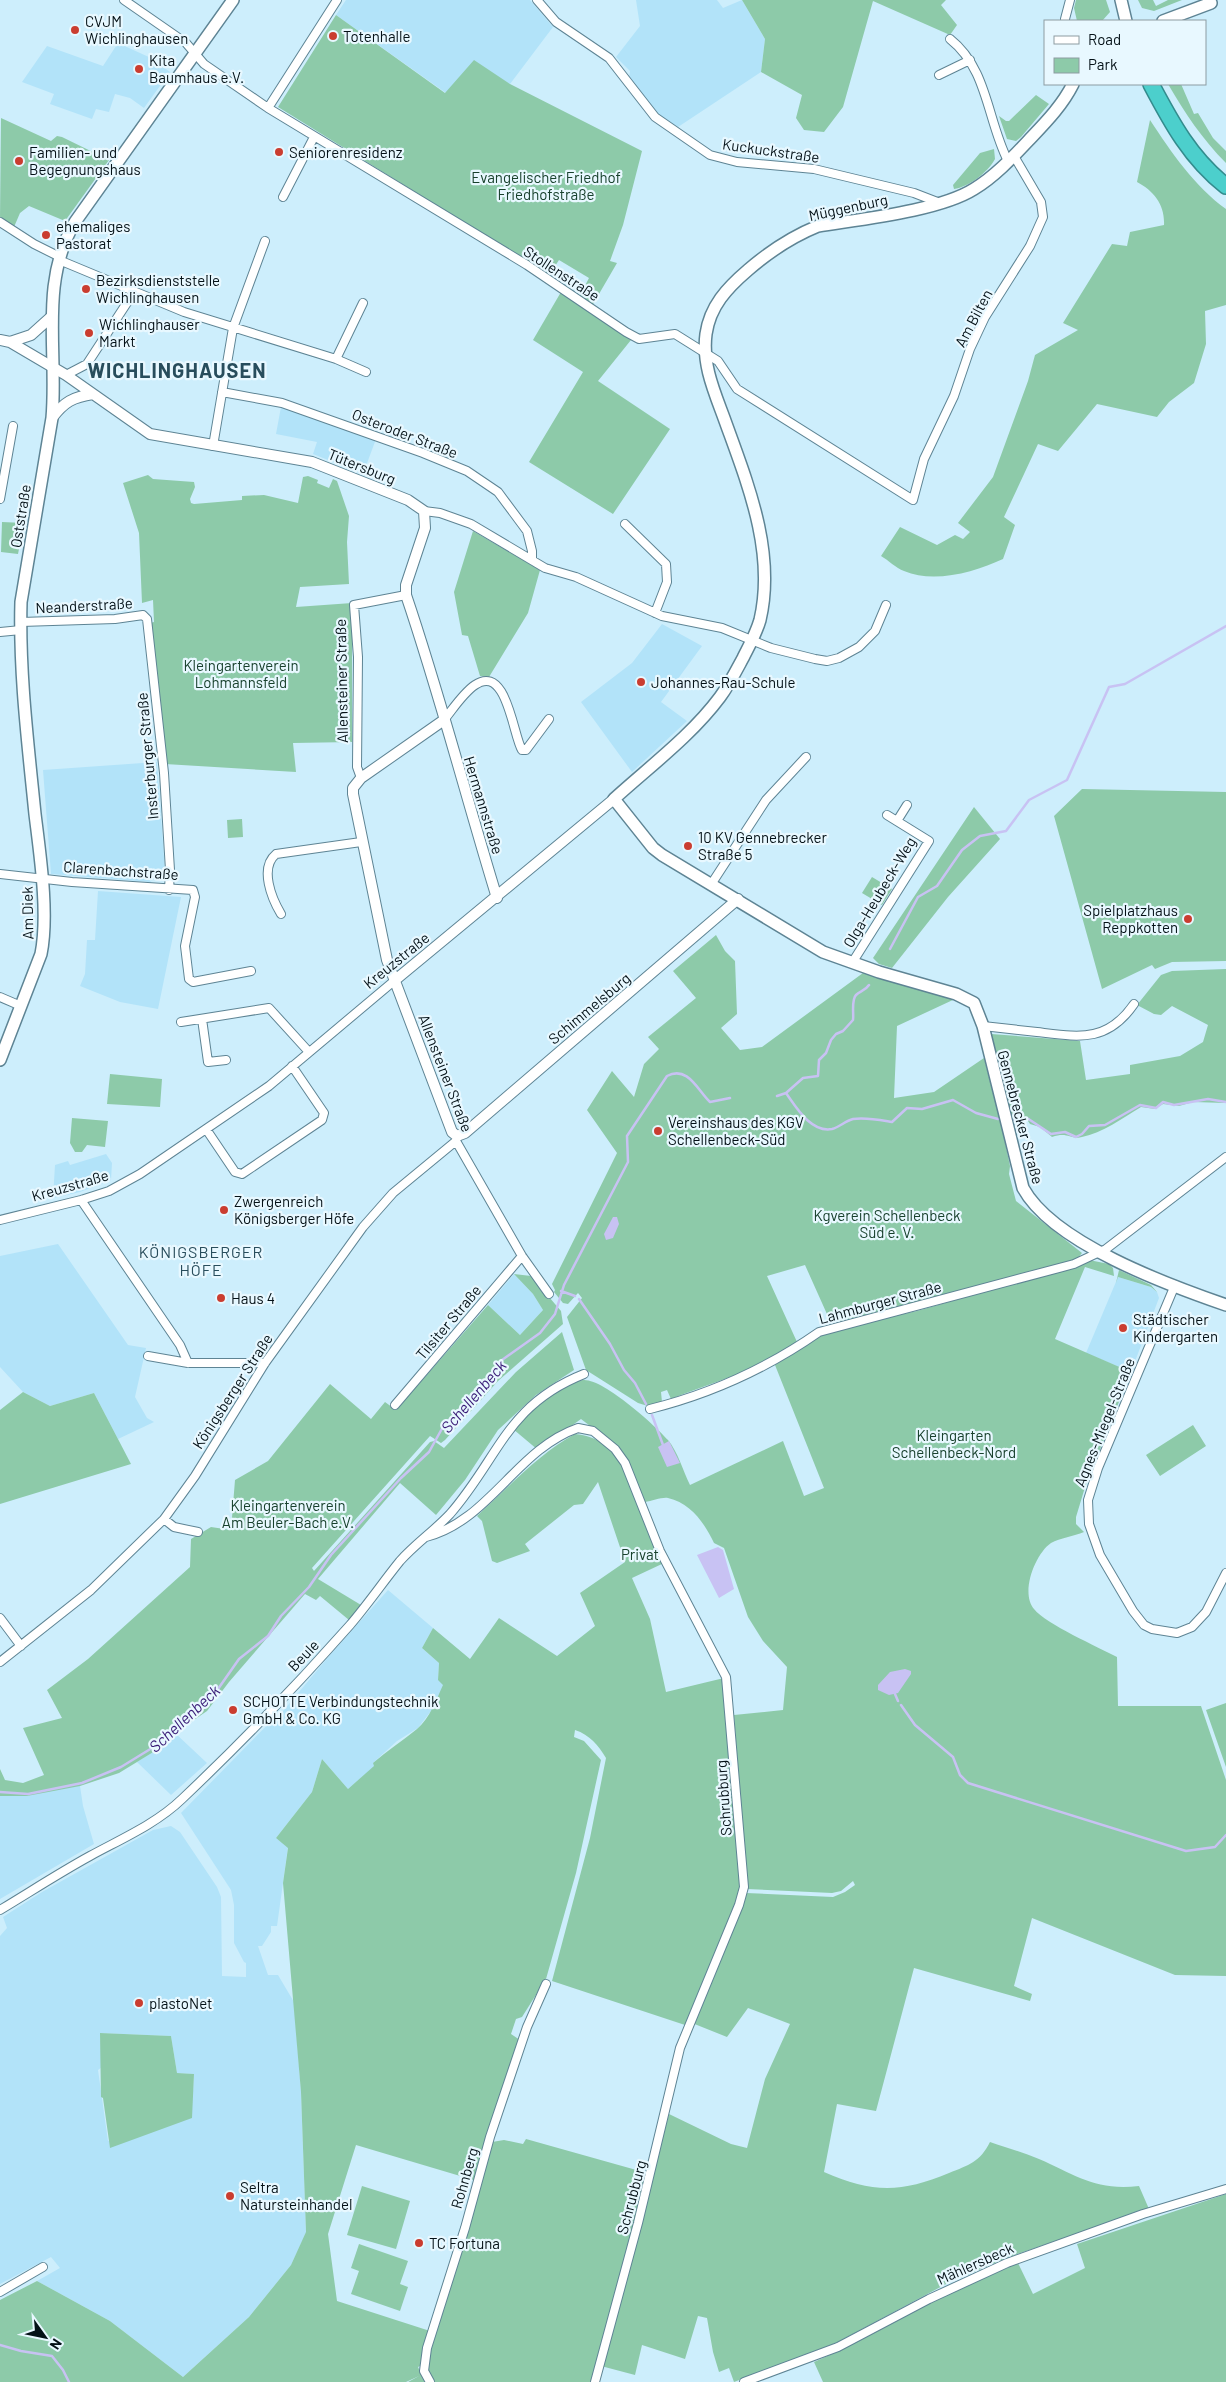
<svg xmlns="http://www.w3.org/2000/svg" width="1226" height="2382" viewBox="0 0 1226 2382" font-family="Barlow,sans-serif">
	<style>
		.built { fill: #b2e3f9; fill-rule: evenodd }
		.green { fill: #8dcaa9 }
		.water { fill: #c8c2f3 }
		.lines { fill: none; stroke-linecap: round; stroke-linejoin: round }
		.stream { stroke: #c8c2f3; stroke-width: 2.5 }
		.minor-casing { stroke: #5e8494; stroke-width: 10 }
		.tertiary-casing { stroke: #5e8494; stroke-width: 12 }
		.secondary-casing { stroke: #5e8494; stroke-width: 14 }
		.motorway-casing { stroke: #338c8d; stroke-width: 18 }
		.minor { stroke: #fff; stroke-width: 8 }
		.tertiary { stroke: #fff; stroke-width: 10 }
		.secondary { stroke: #fff; stroke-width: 11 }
		.motorway { stroke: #4ccfcc; stroke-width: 15 }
		.poi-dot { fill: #ca3d30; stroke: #e8f8ff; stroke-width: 2 }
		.labels { text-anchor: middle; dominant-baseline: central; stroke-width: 4.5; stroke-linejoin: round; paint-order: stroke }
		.poi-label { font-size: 15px; fill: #041117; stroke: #e8f8ff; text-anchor: start }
		.street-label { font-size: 15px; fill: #041117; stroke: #e8f8ff }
		.park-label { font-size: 15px; fill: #18412d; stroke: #e8f8ff }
		.neighbourhood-label { font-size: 16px; letter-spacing: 1px; fill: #284d5c; stroke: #e8f8ff }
		.water-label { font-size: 16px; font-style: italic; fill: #391b77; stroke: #e8f8ff }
		.district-label { font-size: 20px; font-weight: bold; letter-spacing: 1px; fill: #284d5c; stroke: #e8f8ff }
	</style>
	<rect width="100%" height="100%" fill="#cdeefc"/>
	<!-- built -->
	<path class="built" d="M346,0H530L553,27L510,84L501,80L446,93L336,15Z
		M636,0H717L723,8L742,0L765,39L761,72L678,127L655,112L629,79L630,71L616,57L640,26Z
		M118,43L151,58L170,72L144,108L130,98L115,94L109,112L96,109L92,119L50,104L54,94L22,82L47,46L103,66Z
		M281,407L376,439L363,474L313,454L317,442L276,434Z
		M662,624L702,646L661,702L687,721L632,772L581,702L632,663Z
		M157,762L165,871L150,882L51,874L43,770Z
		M98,891L181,897L158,1009L120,1002L80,986L85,974L87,940H95Z
		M106,1154L112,1163L111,1180L80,1192L53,1198L55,1165L68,1161L70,1165Z
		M58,1244L128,1345L146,1348L135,1397L147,1418L154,1422L118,1439L94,1393L50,1406L23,1392L0,1367V1256Z
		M514,1274L533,1294L543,1310L520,1335L488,1305Z
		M1118,1277L1151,1287L1157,1292L1159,1298L1131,1372L1086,1353Z
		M388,1590L433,1628L422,1648L439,1663L438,1679L444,1685L431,1711L418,1728L397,1741L373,1763L375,1766L348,1789L322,1759L312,1792L276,1838L288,1847L277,1926H271V1932L262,1946H258L268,1975H278L294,2002L301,2092L306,2233L291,2265L249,2317L183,2377L110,2321L37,2281L60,2268L51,2257L0,2284V1936L7,1928L3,1917L42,1892L153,1830L171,1826L180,1832L217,1887L221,1897L222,1976L246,1977V1963L244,1962L234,1943V1905L231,1890L181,1813L276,1716L278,1717L330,1655ZM100,2033L171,2036L177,2073L194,2074L193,2091L108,2141L98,2070L102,2067Z
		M175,1733L207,1763L171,1795L137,1762L155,1751Z
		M73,1786H80L83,1806L94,1844L0,1899V1796H27Z"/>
	<!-- green -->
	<path class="green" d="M742,0H946L941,5L957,25L950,35L873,1L843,107L824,132L804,130L796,118L802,95L761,72L765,39Z
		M1076,0H1106L1110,12L1102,21H1077L1074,8Z
		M1138,0H1153L1156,6L1168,0H1182L1154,11L1142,8Z
		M336,15L445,93L474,60L510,84L642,151L623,225L610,261L617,263L592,306L579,297L589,278L559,260L549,275L278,107Z
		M1168,84H1181L1194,114L1198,113L1213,138L1226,151V163C1202,139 1185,113 1168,84Z
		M1036,95L1049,104L1021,137L1016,141L1007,139L999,116L1006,121H1009Z
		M1,118L51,141L57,136L62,137L109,160L65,221L29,206L20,213L14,227L0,218Z
		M1150,120C1171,152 1195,187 1226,209V305L1205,311L1206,344L1194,383L1169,402L1157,417L1097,404L1058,451L1038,444L1004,517L1015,525L1003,559C975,572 934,584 904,571C896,568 888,560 881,556L900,527L937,545L955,535L963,539L970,532L958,523L993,477L1028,381L1035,355L1078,330L1063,323L1112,244L1127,246L1130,232L1164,225C1165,205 1154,191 1137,182Z
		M994,149L995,159C988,172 969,187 954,189L953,185L980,153Z
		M561,292L631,340L598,381L670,429L613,514L529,462L583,372L533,340Z
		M148,475L153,479L194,482L195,487L190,499L191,503L194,504L242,500V496L264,495L298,503L303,477L308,476L318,480L317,483L329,488L333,479L337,481L349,516L347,542L349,584L300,587L296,607L352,603V742L293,743L296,772L165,764L150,623L154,622L153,600L142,603L139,533L123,483Z
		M2,522L24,523L18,554L1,552Z
		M473,531L540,570L528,613L489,677L480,676L468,636L462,635L454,592Z
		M1082,789L1226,792V961L1172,962L1155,969L1152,965L1102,989L1054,816Z
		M974,807L1000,839L948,897L892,968L879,964L873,958Z
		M242,819L243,837L228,838L227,820Z
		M872,877L892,889L882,905L862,893Z
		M716,935L725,951L735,961L737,1014L721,1028L740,1050L762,1047L863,973L955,999L897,1026L894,1098L934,1092L984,1058L1002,1128L1010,1166L1009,1174L1016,1201L1082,1253L1077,1259L913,1304L831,1323L805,1265L767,1276L797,1342C762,1370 712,1382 671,1399L667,1390L661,1392L662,1402L651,1407L638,1403L586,1370L567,1317L582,1298L578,1293L568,1304L563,1303L554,1292L555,1290L552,1284L617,1153L587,1110L612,1071L634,1097L644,1064L659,1049L648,1037L696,998L673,971Z
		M1226,969V1103L1193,1102L1179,1106L1163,1104L1155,1109L1141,1107C1123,1118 1102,1133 1082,1137C1070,1140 1068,1131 1052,1137L1040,1127L1030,1124L1028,1121L1020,1119L1013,1123L991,1034L1080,1041L1086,1080L1130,1074V1065L1180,1056L1203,1042L1208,1025L1172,1006L1161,1015L1154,1014L1137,1005L1161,975L1172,971Z
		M110,1074L162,1079L160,1107L107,1104Z
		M72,1118L108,1121L105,1147L87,1145L82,1152H75L70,1143Z
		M1089,1260L1109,1264L1113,1268L1114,1276L1085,1267L1055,1339L1131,1372L1086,1484L1076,1517V1524L1084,1532C1074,1536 1060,1538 1051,1543C1035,1554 1020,1593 1034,1609C1046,1624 1098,1647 1117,1657L1118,1706H1201L1226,1780V1976L1175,1975L1032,1918L1014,1986L1032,1994L1030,2001L914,1968L876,2111L837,2104L824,2172C872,2193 901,2193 949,2173C969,2165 980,2162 990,2142C1007,2148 1023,2152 1039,2159C1076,2175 1095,2191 1139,2186L1149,2209L1009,2257L948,2283L836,2343L734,2382L729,2368L719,2372L713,2352L707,2318L698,2316L685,2359L642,2345L635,2375L601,2366L669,2114L731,2144L747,2148L765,2079L790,2024L748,2008L727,2037L692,2023L746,1893L833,1897L845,1892L855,1885L853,1881L841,1891L832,1893L747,1889L734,1715L783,1710L787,1667L763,1641L748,1617L724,1548L714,1543C705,1524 691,1503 668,1498C662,1497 652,1501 645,1502L628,1462L602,1435L581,1419L538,1450L513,1429C531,1410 555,1383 583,1380C603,1378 656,1426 668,1440C678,1452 683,1471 690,1485L783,1441L804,1496L824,1488L775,1365L819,1336L849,1326L917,1311L1086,1263Z
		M1119,1270L1151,1285L1157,1292L1151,1287L1118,1277L1116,1283Z
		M514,1274L531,1276L561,1311L563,1324L498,1381L445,1440L441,1443L430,1436L312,1568L314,1571L430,1442L434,1441L444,1448L516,1372L562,1332L574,1370L536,1395L498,1430L465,1480L436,1515L400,1483L318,1579L361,1605L349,1620L320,1596L316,1600L305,1594L229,1682L207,1711L175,1733L155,1751L119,1773L80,1786L27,1796H0V1769L5,1780L23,1783L44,1775L23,1728L62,1718L47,1690L88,1659L190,1567L191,1539L211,1527L231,1530L235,1480L268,1461L330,1384L371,1419L385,1402L396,1410L488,1305L520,1335L543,1310L533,1294Z
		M23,1392L50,1406L94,1393L131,1464L0,1504V1410Z
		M1193,1425L1206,1446L1160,1476L1146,1455Z
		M575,1434C627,1438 635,1500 651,1539C654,1547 659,1555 664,1563L632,1578L650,1619L666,1692L724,1678L741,1890L685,2025L552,1981L590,1838L606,1758C598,1745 590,1735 575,1730L574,1737L584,1741L601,1760L576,1873L546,1979L522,2017L516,2019L511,2034L520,2040L477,2181L356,2145L328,2234L337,2301L430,2331L420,2366L418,2367L425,2382H408L419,2376L406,2382H0V2300L37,2281L110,2321L183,2377L249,2317L291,2265L306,2232L301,2092L283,1883L288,1848L276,1838L312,1792L322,1759L348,1789L374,1766L373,1763C387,1751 402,1741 417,1729C430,1718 436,1700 443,1685L438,1680L439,1663L422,1648L433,1628L470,1659L499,1618L557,1656L595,1626L580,1593L625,1562L598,1482L583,1504L574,1505L525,1544L530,1551L497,1563L492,1561L482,1521L477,1516C508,1488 538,1454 575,1434Z
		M1226,1703V1767L1206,1710Z
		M100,2033L171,2036L177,2073L194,2074L192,2118L110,2148L103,2098L101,2097Z
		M526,2139L647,2173L591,2382H433L428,2371L427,2358L492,2142L504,2140L523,2144Z
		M362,2186L410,2201L396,2249L347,2235Z
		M1226,2194V2382H823L814,2362L841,2350L937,2299L1018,2263L1033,2294L1085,2268L1077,2244Z
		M359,2244L408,2261L400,2284L408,2287L400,2311L351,2294L359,2271L351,2268Z"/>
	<!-- water -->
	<path class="water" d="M613,1217H617L619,1224L613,1238L606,1240L604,1234Z
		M669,1441L680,1463L667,1467L658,1447Z
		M718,1547L723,1550L734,1589L719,1598L697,1555Z
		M905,1669L911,1671V1674L898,1693L889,1695L878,1690V1685L890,1672Z"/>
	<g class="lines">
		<!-- stream -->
		<path class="stream" d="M890,949L918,897L937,886L962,850L980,836L1006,831L1029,800L1067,780L1109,687L1125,684L1226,626
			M786,1093L803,1078L818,1076L819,1060L826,1053L831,1040L836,1034L843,1031L853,1020C854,1014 851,1000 856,995C860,991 865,991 869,985
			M777,1096L786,1093C796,1107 811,1133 832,1129C840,1127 845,1121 853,1119C866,1117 880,1120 892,1122L907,1108L922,1109L953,1100L976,1113L998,1119
			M1014,1120L1027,1118L1051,1134L1065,1132L1076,1137L1082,1134L1089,1126L1105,1125L1140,1105L1156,1108L1163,1102L1174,1105L1208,1099L1226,1102
			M561,1291L575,1296
			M579,1299L610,1344L624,1370L635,1383L646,1404
			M652,1415L663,1445
			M895,1694L898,1701
			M901,1705L915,1725L953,1757L960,1775L968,1783L1186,1851L1215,1847L1226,1835
			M0,1792L28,1794L82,1783L121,1767L165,1740L218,1689L239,1659L268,1636L281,1616L309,1587L331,1555L401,1478L429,1452L444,1425L492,1376L502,1360L540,1333L555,1314L564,1285L628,1162L627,1136L667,1076C688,1065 698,1091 710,1102L730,1098
			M0,2345L21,2351L52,2356L63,2370L69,2382"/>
		<!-- minor casing -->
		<g class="minor-casing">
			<path id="minor" d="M124,0L186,43L204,64L268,108L527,265L626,332L639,339L675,334L718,361L737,389L913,500L924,459L954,396L970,349L985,317L1030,246L1043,217L1041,202L1014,156
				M537,0L556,22L609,58L655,117L710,155L737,162L814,169L914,193L940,203
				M1065,19L1070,0
				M950,39C988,69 987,120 1008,161
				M939,75L970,60
				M268,108L337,0
				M283,197L314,137
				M0,222L34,244L60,257
				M59,260L184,312L336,359L366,372
				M336,359L363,303
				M66,375L87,364L134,292
				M222,392L282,403L423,453L467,471L498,492L527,531L532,551V560
				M213,446L233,328L265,241
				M0,499L13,426
				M424,511L440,513L471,524L545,568L576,577L662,616L722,628L771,648L815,659L827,661L839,658L859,647L875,631L886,605
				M625,524L666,564L667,582L655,613
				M21,622L115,619L143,615L147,619L164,773L170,870L169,890
				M0,632L21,630
				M444,720C453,709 463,693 475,685C507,663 513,736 522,750H526L549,719
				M361,778L357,767L358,657L354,605L406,595
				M897,821L907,805
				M0,874L72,882L193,890L195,897L185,946L189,979L193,982L251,971
				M712,883L766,800L806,757
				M281,914C272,899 259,868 276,854L361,842
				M852,963L929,841L887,815
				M0,997L21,1006
				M202,1019L208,1062L226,1060
				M181,1022L269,1008L309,1052
				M983,1026C1001,1028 1019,1030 1037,1032C1079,1037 1107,1043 1134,1004
				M206,1129L235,1172L242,1174L322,1120L324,1113L292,1066
				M457,1138L456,1141L522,1256L549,1294
				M81,1200L180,1345L188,1363
				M0,1220L81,1200L109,1191L140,1174L269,1086L394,981
				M1175,1285L1098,1468L1088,1500L1089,1524L1100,1555L1133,1611L1144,1625L1152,1629L1177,1633L1192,1627L1206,1612L1226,1573
				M148,1356L188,1363H265
				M395,1405L522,1256
				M650,1409C710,1394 769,1367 819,1332L1074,1264L1106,1249L1226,1157
				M164,1519L174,1527L198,1532
				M426,1537C489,1521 517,1449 578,1428L593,1431L615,1449L625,1463L660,1551L726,1677L744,1887L739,1905L680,2048L638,2223L595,2382
				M0,1618L21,1646
				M0,1662L91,1590L164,1519L195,1476L265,1363L363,1227L393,1193L456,1141
				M0,1910C30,1892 59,1873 90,1856C121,1839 156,1824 182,1799C240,1744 297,1685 350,1625C368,1604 383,1582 400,1561C415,1544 434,1531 450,1514C499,1458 506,1405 584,1374
				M0,2292L43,2267
				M430,2382L424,2371L427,2348L465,2228L490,2137L527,2027L546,1984
				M744,2382L838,2347L929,2299L1007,2263L1143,2214L1226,2189"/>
		</g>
		<!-- tertiary casing -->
		<g class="tertiary-casing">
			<path id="tertiary" d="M0,340L10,342L66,375L150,434L312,462L408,500L424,511L425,528L406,585V595C440,695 466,797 497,898
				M10,342L31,335L51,317
				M52,418C64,402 73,397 93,394
				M444,720L361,778L353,788V794L387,960L452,1132L457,1136L465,1133L738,899
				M394,981L614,799"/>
		</g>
		<!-- secondary casing -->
		<g class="secondary-casing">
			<path id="secondary" d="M1121,0L1126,21
				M1163,21L1211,3
				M1073,84C1062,106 1045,123 1028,141C1012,158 994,177 974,189C939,211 861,219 818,226C791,237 770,251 748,270C727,288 710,306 706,334C702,364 714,391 724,418C747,482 776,551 760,620C756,634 749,646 743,658C736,671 729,685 720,697C691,736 649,767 614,799L653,848L662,855L823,952L879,972L956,994L974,1003L983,1026L1023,1188C1053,1243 1168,1285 1226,1305
				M0,1060L41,954C49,914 40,855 35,814C28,744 19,672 21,602L52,418C58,351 39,282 75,222L233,0"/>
		</g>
		<!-- motorway casing -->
		<g class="motorway-casing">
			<path id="motorway" d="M1151,84C1171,122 1191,159 1226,186"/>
		</g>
		<!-- minor -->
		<use href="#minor" class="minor"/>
		<!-- tertiary -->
		<use href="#tertiary" class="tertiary"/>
		<!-- secondary -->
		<use href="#secondary" class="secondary"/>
		<!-- motorway -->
		<use href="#motorway" class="motorway"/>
	</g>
	<!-- markers -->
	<g class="poi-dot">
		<circle cx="75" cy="30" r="5"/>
		<circle cx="333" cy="36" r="5"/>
		<circle cx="139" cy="69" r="5"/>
		<circle cx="279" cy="152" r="5"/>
		<circle cx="19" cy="161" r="5"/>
		<circle cx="46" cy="235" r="5"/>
		<circle cx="86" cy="289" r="5"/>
		<circle cx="89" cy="333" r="5"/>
		<circle cx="641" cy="682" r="5"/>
		<circle cx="688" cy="846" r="5"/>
		<circle cx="1188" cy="919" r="5"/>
		<circle cx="658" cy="1131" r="5"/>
		<circle cx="224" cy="1210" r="5"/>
		<circle cx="221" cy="1298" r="5"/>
		<circle cx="1123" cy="1328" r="5"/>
		<circle cx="233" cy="1710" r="5"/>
		<circle cx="139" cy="2003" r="5"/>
		<circle cx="230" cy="2196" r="5"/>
		<circle cx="419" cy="2243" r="5"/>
	</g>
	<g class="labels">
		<!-- poi labels -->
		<g class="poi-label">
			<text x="85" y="21">CVJM<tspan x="85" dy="17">Wichlinghausen</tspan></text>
			<text x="343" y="36">Totenhalle</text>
			<text x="149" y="60">Kita<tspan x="149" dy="17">Baumhaus e.V.</tspan></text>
			<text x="29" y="152">Familien- und<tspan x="29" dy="17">Begegnungshaus</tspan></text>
			<text x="289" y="152">Seniorenresidenz</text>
			<text x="56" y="226">ehemaliges<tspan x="56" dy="17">Pastorat</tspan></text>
			<text x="96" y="280">Bezirksdienststelle<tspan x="96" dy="17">Wichlinghausen</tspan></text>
			<text x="99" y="324">Wichlinghauser<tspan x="99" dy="17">Markt</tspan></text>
			<text x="651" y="682">Johannes-Rau-Schule</text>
			<text x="698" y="837">10 KV Gennebrecker<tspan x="698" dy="17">Straße 5</tspan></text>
			<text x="1178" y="910" text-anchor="end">Spielplatzhaus<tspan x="1178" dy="17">Reppkotten</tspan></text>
			<text x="668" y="1122">Vereinshaus des KGV<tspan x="668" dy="17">Schellenbeck-Süd</tspan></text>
			<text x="234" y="1201">Zwergenreich<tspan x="234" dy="17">Königsberger Höfe</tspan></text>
			<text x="231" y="1298">Haus 4</text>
			<text x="1133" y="1319">Städtischer<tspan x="1133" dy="17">Kindergarten</tspan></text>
			<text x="243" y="1701">SCHOTTE Verbindungstechnik<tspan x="243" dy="17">GmbH &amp; Co. KG</tspan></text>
			<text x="149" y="2003">plastoNet</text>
			<text x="240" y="2187">Seltra<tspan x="240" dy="17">Natursteinhandel</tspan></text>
			<text x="429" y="2243">TC Fortuna</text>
		</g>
		<!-- street labels -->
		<g class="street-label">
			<text transform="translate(771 150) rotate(8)">Kuckuckstraße</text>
			<text transform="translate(848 207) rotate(-12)">Müggenburg</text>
			<text transform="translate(562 273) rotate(33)">Stollenstraße</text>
			<text transform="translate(973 318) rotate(-62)">Am Bilten</text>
			<text transform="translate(405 433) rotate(21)">Osteroder Straße</text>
			<text transform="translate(362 466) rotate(22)">Tütersburg</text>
			<text transform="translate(20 516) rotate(-81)">Oststraße</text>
			<text transform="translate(84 605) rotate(-3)">Neanderstraße</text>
			<text transform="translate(341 681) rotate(-91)">Allensteiner Straße</text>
			<text transform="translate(147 756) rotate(-95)">Insterburger Straße</text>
			<text transform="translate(484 805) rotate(73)">Hermannstraße</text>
			<text transform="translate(121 870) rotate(4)">Clarenbachstraße</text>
			<text transform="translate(879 892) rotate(-59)">Olga-Heubeck-Weg</text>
			<text transform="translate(27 913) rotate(-91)">Am Diek</text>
			<text transform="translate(396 960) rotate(-39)">Kreuzstraße</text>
			<text transform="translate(589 1008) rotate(-40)">Schimmelsburg</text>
			<text transform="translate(446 1073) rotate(69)">Allensteiner Straße</text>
			<text transform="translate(1021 1117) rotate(75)">Gennebrecker Straße</text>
			<text transform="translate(70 1185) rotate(-16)">Kreuzstraße</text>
			<text transform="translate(880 1302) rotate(-15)">Lahmburger Straße</text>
			<text transform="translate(448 1322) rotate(-50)">Tilsiter Straße</text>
			<text transform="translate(232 1391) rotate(-57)">Königsberger Straße</text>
			<text transform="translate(1104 1422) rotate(-68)">Agnes-Miegel-Straße</text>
			<text transform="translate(303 1655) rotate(-46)">Beule</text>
			<text transform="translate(723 1798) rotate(-94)">Schrubburg</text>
			<text transform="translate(464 2178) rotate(-74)">Rohnberg</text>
			<text transform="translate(631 2197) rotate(-75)">Schrubburg</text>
			<text transform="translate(975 2263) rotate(-24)">Mählersbeck</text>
		</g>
		<!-- park labels -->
		<g class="park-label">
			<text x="546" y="177">Evangelischer Friedhof<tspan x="546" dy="17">Friedhofstraße</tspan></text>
			<text x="241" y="665">Kleingartenverein<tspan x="241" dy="17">Lohmannsfeld</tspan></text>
			<text x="887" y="1215">Kgverein Schellenbeck<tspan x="887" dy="17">Süd e. V.</tspan></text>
			<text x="954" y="1435">Kleingarten<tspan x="954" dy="17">Schellenbeck-Nord</tspan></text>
			<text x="288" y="1505">Kleingartenverein<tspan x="288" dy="17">Am Beuler-Bach e.V.</tspan></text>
			<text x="640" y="1554">Privat</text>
		</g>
		<!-- neighbourhood labels -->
		<g class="neighbourhood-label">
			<text x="201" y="1251">KÖNIGSBERGER<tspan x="201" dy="18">HÖFE</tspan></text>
		</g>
		<!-- water labels -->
		<g class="water-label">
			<text transform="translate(473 1396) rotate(-49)">Schellenbeck</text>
			<text transform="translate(184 1718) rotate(-43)">Schellenbeck</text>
		</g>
		<!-- district labels -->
		<g class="district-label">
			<text x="177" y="370">WICHLINGHAUSEN</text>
		</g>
	</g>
	<!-- legend -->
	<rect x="1044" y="20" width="162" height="65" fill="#e8f8ff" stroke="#8d9ca2"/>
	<rect x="1054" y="36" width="25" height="8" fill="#ffffff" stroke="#8d9ca2"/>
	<text x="1088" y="45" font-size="15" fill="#041117">Road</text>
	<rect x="1054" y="58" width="25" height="15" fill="#8dcaa9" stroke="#8d9ca2"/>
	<text x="1088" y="70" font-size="15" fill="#041117">Park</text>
	<!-- north arrow -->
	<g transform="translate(45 2337) rotate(123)" stroke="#e8f8ff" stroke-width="4" paint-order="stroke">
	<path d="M0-4L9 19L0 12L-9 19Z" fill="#041117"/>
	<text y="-8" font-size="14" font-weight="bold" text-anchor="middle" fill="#041117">N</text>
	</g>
</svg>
